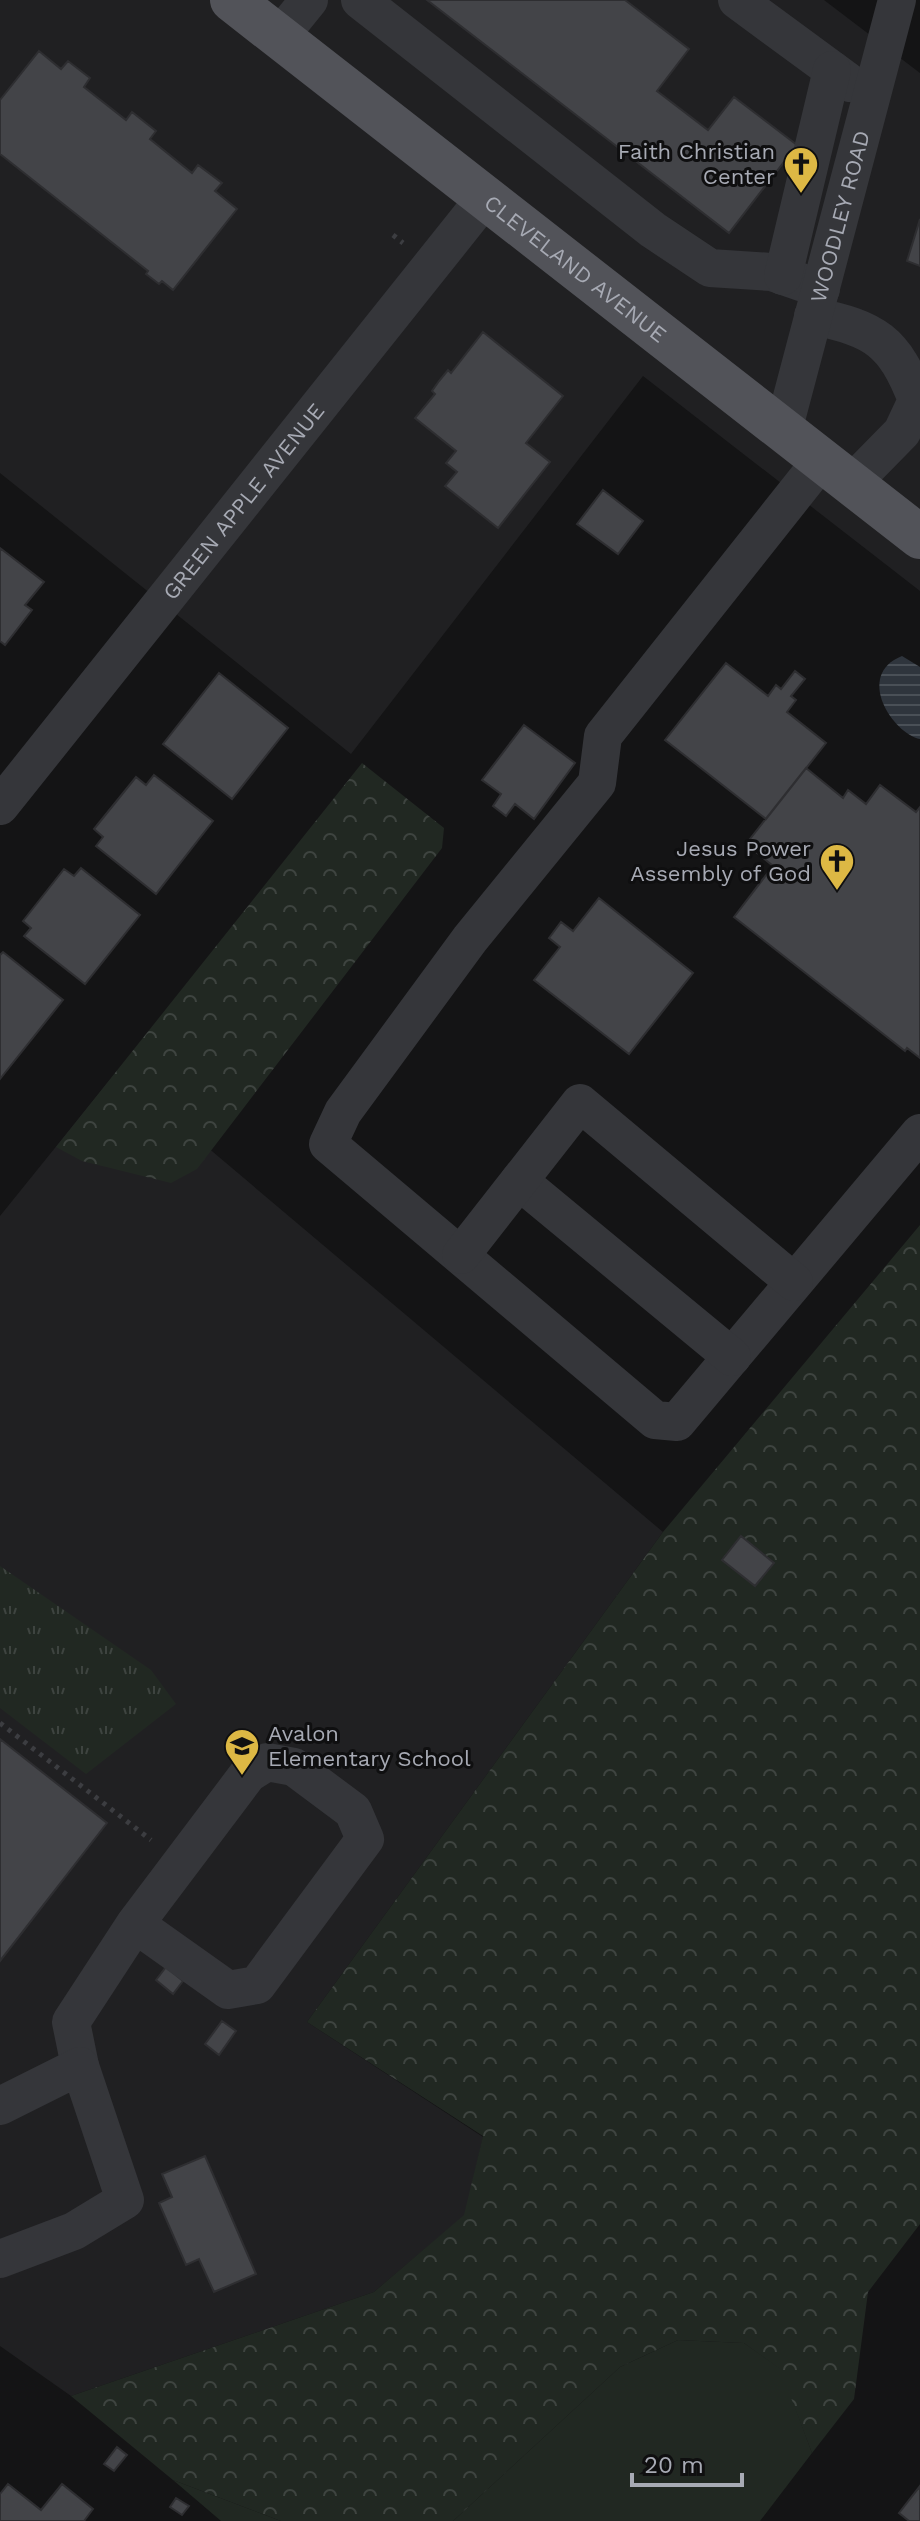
<svg xmlns="http://www.w3.org/2000/svg" width="920" height="2521" viewBox="0 0 920 2521" font-family="'Work Sans',sans-serif">
	<style>
		.built { fill: #202022 }
		.grass { fill: #212822 }
		.forest { fill: url(#forest-crowns) }
		.park { fill: url(#park-tufts) }
		.water { fill: url(#water-rules) }
		.building { fill: #434448; stroke: #2e2e31; stroke-width: 2 }
		.lines { fill: none; stroke-linecap: round; stroke-linejoin: round }
		.path { stroke: #3c3d41; stroke-width: 5; stroke-dasharray: 4 6; stroke-linecap: butt }
		.minor { stroke: #35363a; stroke-width: 38 }
		.major { stroke: #525359; stroke-width: 44 }
		.labels { text-anchor: middle; dominant-baseline: central; stroke-width: 6; stroke-linejoin: round; paint-order: stroke }
		.poi-label { font-size: 22px; fill: #a7aab4; stroke: #0f0f10; text-anchor: end }
		.street-label { font-size: 22px; fill: #a7aab4; stroke: #0f0f10 }
	</style>
	<defs>
		<pattern id="forest-crowns" width="20" height="18" patternUnits="userSpaceOnUse" patternTransform="scale(2)"><rect width="20" height="18" fill="#212822"/><path d="M2 6a3 3 0 1 1 6 0M12 15a3 3 0 1 1 6 0" fill="none" stroke="#3e4440"/></pattern>
		<pattern id="park-tufts" width="24" height="20" patternUnits="userSpaceOnUse" patternTransform="scale(2)"><rect width="24" height="20" fill="#212822"/><path d="M3 7l-1-3M5 7V3M7 7l1-3M15 17l-1-3M17 17v-4M19 17l1-3" fill="none" stroke="#3e4440"/></pattern>
		<pattern id="water-rules" width="6" height="5" patternUnits="userSpaceOnUse" patternTransform="scale(2)"><rect width="6" height="5" fill="#2f353d"/><path d="M0 2.5h6" fill="none" stroke="#4a5057"/></pattern>
	</defs>
	<rect width="100%" height="100%" fill="#141415"/>
	<!-- built -->
	<path class="built" d="M0,0H824L920,73V591L643,376L351,754L0,473Z
		M117,1071L663,1532L307,2022L483,2137L465,2215L374,2292L71,2396L0,2346V1216Z"/>
	<!-- grass -->
	<path class="grass" d="M678,2340L744,2343L781,2369L812,2453L760,2521H453L620,2367Z
		M173,2480L281,2521H221Z"/>
	<!-- forest -->
	<path class="forest" d="M362,763L444,828L442,848L197,1169L171,1183L82,1161L56,1147Z
		M920,1225V2224L868,2292L854,2399L812,2453L780,2369L744,2343L678,2340L620,2367L453,2521H281L173,2480L71,2396L374,2292L464,2215L483,2136L307,2022L663,1532Z"/>
	<!-- park -->
	<path class="park" d="M0,1566L151,1670L176,1704L86,1774L0,1708Z"/>
	<!-- water -->
	<path class="water" d="M902,656L920,667V739C893,734 854,675 902,656Z"/>
	<!-- building -->
	<path class="building" d="M427,0H625L689,49L657,91L708,130L734,97L797,145L729,233Z
		M39,51L61,69L68,61L90,78L84,87L126,120L132,112L156,131L150,139L192,173L198,165L222,183L215,191L237,209L173,290L162,281L159,284L146,274L148,271L0,154V100Z
		M920,219V266L907,261Z
		M483,332L563,396L526,443L550,462L498,528L445,486L457,472L446,463L456,451L415,418L435,394L432,391L439,381L448,370L451,373Z
		M603,490L643,521L618,554L577,524Z
		M0,548L44,582L25,605L32,610L5,645L0,641Z
		M726,663L768,696L776,685L781,689L795,671L805,679L791,696L796,700L787,712L826,743L766,819L665,740Z
		M219,673L288,728L232,799L163,744Z
		M524,725L575,763L534,819L515,804L506,816L493,806L501,794L482,780Z
		M806,768L843,798L848,790L866,804L880,785L916,812L920,807V1058L907,1048L905,1051L734,917L773,866L746,844Z
		M154,775L213,821L156,894L96,846L103,837L94,829L136,777L146,785Z
		M81,868L140,915L85,984L24,936L31,928L23,921L64,869L74,876Z
		M599,898L693,973L629,1054L534,980L560,947L549,938L561,922L573,931Z
		M3,952L63,1000L0,1079V955Z
		M741,1536L774,1563L755,1586L722,1560Z
		M0,1739L107,1823L0,1961Z
		M166,1967L183,1981L173,1994L156,1980Z
		M222,2021L236,2031L219,2055L205,2044Z
		M205,2156L256,2274L214,2292L199,2259L186,2265L159,2203L172,2197L162,2174Z
		M117,2447L127,2455L114,2471L104,2464Z
		M8,2484L41,2510L62,2484L93,2509L84,2521H0V2494Z
		M920,2486V2521H909L899,2513Z
		M176,2498L189,2506L182,2515L170,2507Z"/>
	<g class="lines">
		<!-- path -->
		<path class="path" d="M393,235L403,243
			M0,1723L151,1840"/>
		<!-- minor -->
		<g class="minor">
			<path d="M360,0L653,230L710,268L772,272L821,289"/>
			<path d="M737,0L850,83"/>
			<path d="M279,37L309,0"/>
			<path d="M783,276L832,70"/>
			<path d="M813,316C876,329 894,341 917,400L902,432L851,484"/>
			<path id="s1" d="M783,431L897,0"/>
			<path d="M821,461L603,736L597,783L470,939L343,1112L328,1144L655,1420L677,1422L920,1133"/>
			<path id="s2" d="M0,806L485,198"/>
			<path d="M519,1181L732,1357"/>
			<path d="M461,1255L580,1103L794,1282"/>
			<path d="M80,2066L71,2022L135,1924L248,1774L267,1762L294,1767L353,1811L365,1839L257,1985L228,1990L135,1924"/>
			<path d="M0,2106L80,2066L125,2200L74,2231L0,2259"/>
		</g>
		<!-- major -->
		<path class="major" id="s3" d="M232,0L920,537"/>
	</g>
	<!-- icons -->
	<defs>
		<g id="church-pin" transform="scale(1.8)"><path d="M0 17L-7.5 6A9.5 9.5 0 1 1 7.5 6Z" fill="#ddb844" stroke="#0f0f10"/><path d="M-1.2-6h2.4v3.5h3.3v2.4h-3.3V6h-2.4V-.1h-3.3v-2.4h3.3Z" fill="#111"/></g>
		<g id="school-pin" transform="scale(1.8)"><path d="M0 17L-7.5 6A9.5 9.5 0 1 1 7.5 6Z" fill="#ddb844" stroke="#0f0f10"/><path d="M0-5L7-2L0 1L-7-2ZM-4 1L0 2.5L4 1V4Q0 6-4 4Z" fill="#111"/></g>
	</defs>
	<g fill-rule="evenodd">
		<use href="#church-pin" x="801" y="164"/>
		<use href="#church-pin" x="837" y="861"/>
		<use href="#school-pin" x="242" y="1746"/>
	</g>
	<g class="labels">
		<!-- poi labels -->
		<g class="poi-label">
			<text x="775" y="151">Faith Christian<tspan x="775" dy="25">Center</tspan></text>
			<text x="811" y="848">Jesus Power<tspan x="811" dy="25">Assembly of God</tspan></text>
			<text x="268" y="1733" text-anchor="start">Avalon<tspan x="268" dy="25">Elementary School</tspan></text>
		</g>
		<!-- street labels -->
		<g class="street-label">
			<text stroke="none"><textPath href="#s1" startOffset="222">WOODLEY ROAD</textPath></text>
			<text stroke="none"><textPath href="#s3" startOffset="436">CLEVELAND AVENUE</textPath></text>
			<text stroke="none"><textPath href="#s2" startOffset="390">GREEN APPLE AVENUE</textPath></text>
		</g>
	</g>
	<!-- scale -->
	<path d="M632 2473v12h110v-12" fill="none" stroke="#a7aab4" stroke-width="4"/>
	<text x="644" y="2473" font-size="24" fill="#a7aab4" stroke="#0f0f10" stroke-width="6" paint-order="stroke">20 m</text>
</svg>
